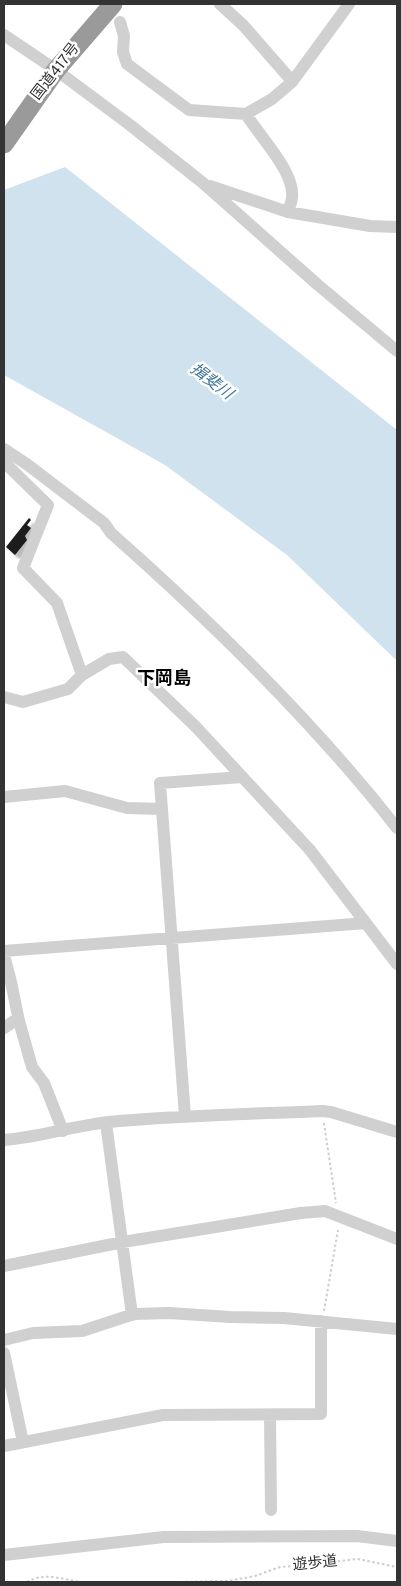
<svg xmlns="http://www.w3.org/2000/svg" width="401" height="1586" viewBox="0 0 401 1586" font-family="Overpass,'Noto Sans JP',sans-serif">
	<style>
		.water { fill: #cfe2ee }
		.building { fill: #1a1a1a; filter: url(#shadow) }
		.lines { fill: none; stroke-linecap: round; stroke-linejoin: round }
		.path { stroke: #cdcdcd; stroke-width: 2; stroke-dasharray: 2.5 2.5; stroke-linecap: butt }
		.minor { stroke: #d0d0d0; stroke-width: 12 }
		.highway { stroke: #9a9a9a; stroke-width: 19 }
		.labels { text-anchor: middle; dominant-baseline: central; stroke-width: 5; stroke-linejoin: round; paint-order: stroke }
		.street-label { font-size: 15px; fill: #333; stroke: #fff }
		.water-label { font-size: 16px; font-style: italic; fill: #3f7597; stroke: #fff }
		.quarter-label { font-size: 18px; font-weight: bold; fill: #000; stroke: #fff }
	</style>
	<defs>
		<filter id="shadow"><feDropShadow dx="4.5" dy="4.5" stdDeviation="1" flood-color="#0004"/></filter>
	</defs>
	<rect width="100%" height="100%" fill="#fff"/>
	<!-- water -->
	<path class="water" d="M65,167L397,430V661L287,555L165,465L4,375V190Z"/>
	<!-- building -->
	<path class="building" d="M29,518L31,520L27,525L31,528L25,536L27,540L15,555L6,547Z"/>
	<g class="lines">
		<!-- path -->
		<path class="path" d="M324,1123L336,1203
			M324,1311L338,1230
			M27,1582C44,1572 62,1579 80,1582
			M175,1582L228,1581L255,1576L280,1567L309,1565L357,1559L397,1567"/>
		<!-- minor -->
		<path class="minor" d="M220,4L243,25L292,81
			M120,22L124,36L123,52L127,64L189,110L246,114L272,99L292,82L349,4
			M4,35L56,70L130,125L203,183L318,285L397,351
			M246,114C259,136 295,172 292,197C292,202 289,207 288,212
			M210,186L288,212L370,226L397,227
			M4,449L28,465L104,523L111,533C214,624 312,720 397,828
			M4,462L48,505L23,568L57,603L82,675
			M4,697L23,702L68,689L82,675L109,659L123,657L196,727L310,850L397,964
			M4,797L65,791L127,808L162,809
			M4,951L366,923
			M4,955L11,982L19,1021L32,1067L44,1083L63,1131
			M4,1028L18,1018
			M185,1116L160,783L242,777
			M106,1123L132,1315
			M4,1140C39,1137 73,1126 109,1122C180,1115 251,1114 322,1111L331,1112L397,1132
			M4,1266L123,1242L301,1213L325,1211L397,1239
			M4,1340L33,1333L82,1331L134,1314L169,1313L230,1317L284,1318L397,1329
			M4,1353L23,1442
			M270,1415L271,1510
			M4,1446L163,1415L321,1414V1321
			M4,1555L164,1537L357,1536L397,1541"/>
		<!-- highway -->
		<path class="highway" d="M4,144L56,70L113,4"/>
	</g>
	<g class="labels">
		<!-- street labels -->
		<g class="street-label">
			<text transform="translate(56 72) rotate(-52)">国道417号</text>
			<text transform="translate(315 1564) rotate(-6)">遊歩道</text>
		</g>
		<!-- water labels -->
		<g class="water-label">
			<text transform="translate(211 382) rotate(37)">揖斐川</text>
		</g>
		<!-- quarter labels -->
		<g class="quarter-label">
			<text x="164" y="679">下岡島</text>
		</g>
	</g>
	<!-- border -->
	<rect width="401" height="1586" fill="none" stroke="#333333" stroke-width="10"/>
</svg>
